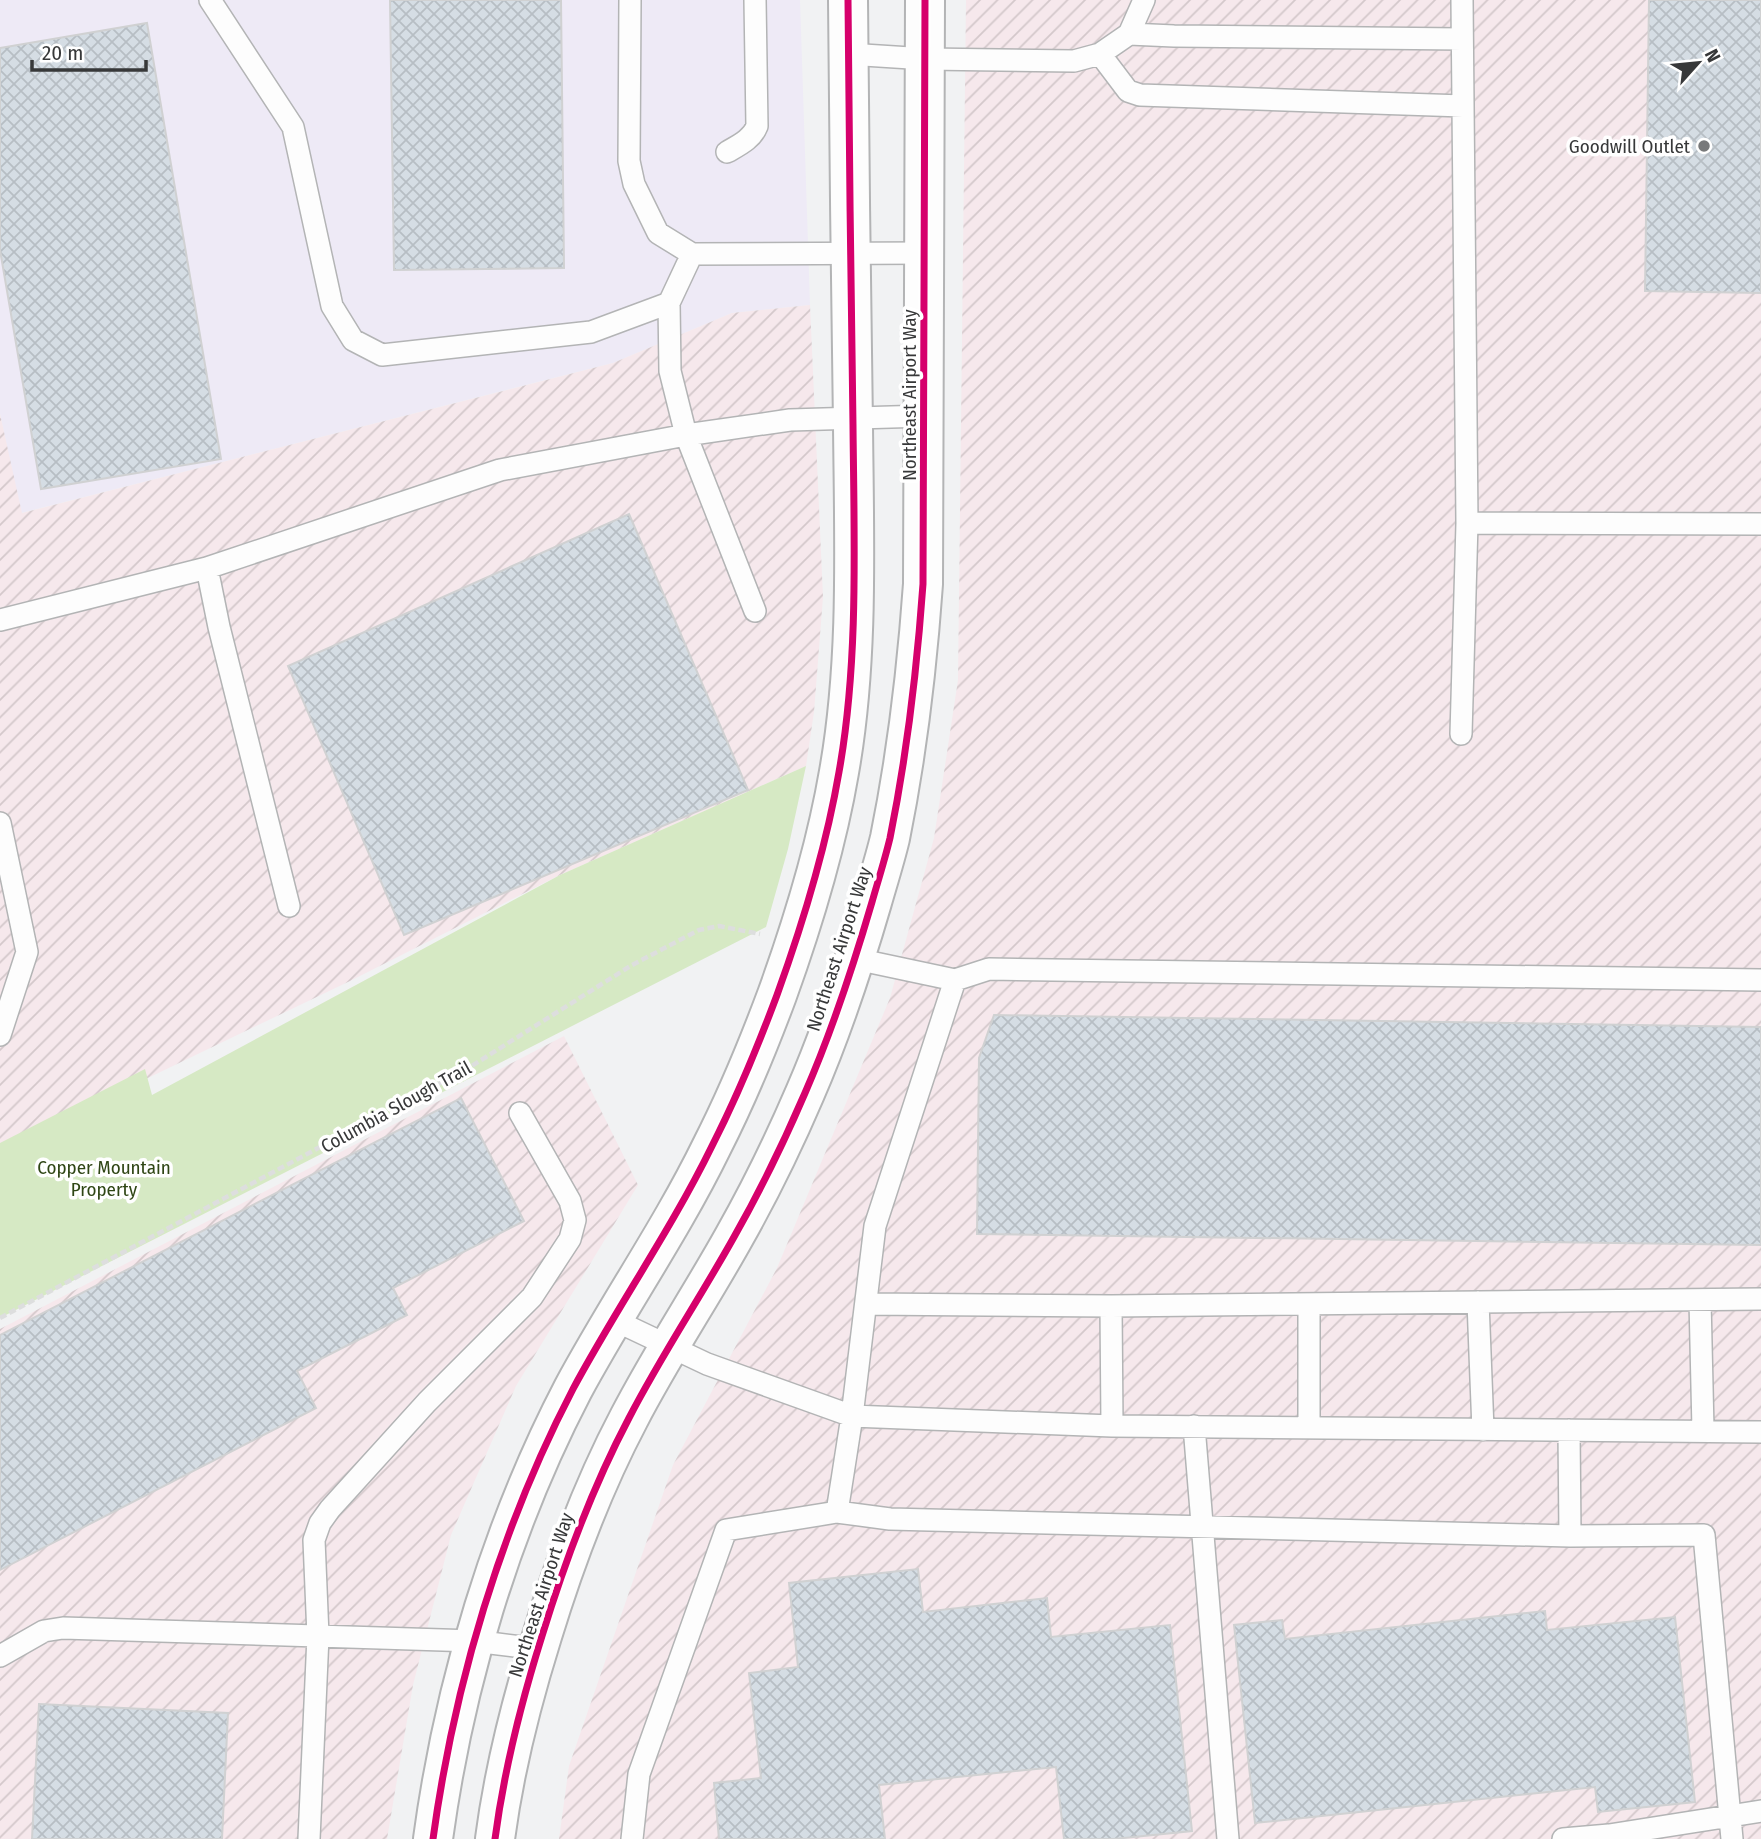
<svg xmlns="http://www.w3.org/2000/svg" width="1761" height="1839" viewBox="0 0 1761 1839" font-family="'Fira Sans Condensed',sans-serif">
	<style>
		.commercial { fill: #eeeaf6 }
		.industrial { fill: url(#industrial-furrows) }
		.park { fill: #d6e9c4 }
		.building { fill: url(#building-cross-hatch); stroke: #d0d1d2; stroke-width: 2 }
		.lines { fill: none; stroke-linecap: round; stroke-linejoin: round }
		.service-casing { stroke: #b3b4b5; stroke-width: 24 }
		.secondary-casing { stroke: #b3b4b5; stroke-width: 42 }
		.path { stroke: #dddede; stroke-width: 4.5; stroke-dasharray: 7 3.5; stroke-linecap: butt }
		.service { stroke: #fdfdfd; stroke-width: 21 }
		.secondary { stroke: #fdfdfd; stroke-width: 38 }
		.cycleway-casing { stroke: #fff; stroke-width: 11 }
		.cycleway { stroke: #d6006c; stroke-width: 7 }
		.poi-dot { fill: #78797a; stroke: #fff; stroke-width: 2.5 }
		.labels { text-anchor: middle; dominant-baseline: central; stroke-width: 7; stroke-linejoin: round; paint-order: stroke }
		.poi-label { font-size: 19px; fill: #373839; stroke: #fff; text-anchor: end }
		.street-label { font-size: 19px; fill: #373839; stroke: #fff }
		.park-label { font-size: 19px; fill: #2f4615; stroke: #fff }
	</style>
	<defs>
		<pattern id="industrial-furrows" width="10" height="10" patternUnits="userSpaceOnUse" patternTransform="scale(1.75)"><rect width="10" height="10" fill="#f6e8ec"/><path d="M-1 1l2-2M0 10L10 0M9 11l2-2" fill="none" stroke="#d4c8cb"/></pattern>
		<pattern id="building-cross-hatch" width="8" height="8" patternUnits="userSpaceOnUse" patternTransform="scale(1.75)"><rect width="8" height="8" fill="#d5dde4"/><path d="M0 0l8 8M0 8l8-8" fill="none" stroke="#b7bec4"/></pattern>
	</defs>
	<rect width="100%" height="100%" fill="#f1f2f3"/>
	<!-- commercial -->
	<path class="commercial" d="M0,0H800L810,305L732,313L613,363L21,513L0,414Z"/>
	<!-- industrial -->
	<path class="industrial" d="M966,0H1761V1839H559L569,1766L673,1465L777,1268L890,998L934,838L958,680Z
		M810,305L823,597L814,712L806,766L560,875L350,981L150,1077L0,1154V414L22,513L613,363L732,313Z
		M564,1036L638,1185L516,1386L451,1535L413,1685L387,1839H0V1329Z"/>
	<!-- park -->
	<path class="park" d="M806,766L788,849L766,927L0,1318V1143L145,1069L152,1095L560,875Z"/>
	<!-- building -->
	<path class="building" d="M390,0H561L564,268L394,270Z
		M1649,0H1761V293L1645,291Z
		M147,23L221,459L41,489L0,250V48Z
		M629,514L748,790L404,935L288,666Z
		M994,1015L1761,1027V1245L977,1234L979,1058Z
		M461,1098L524,1221L393,1288L407,1315L297,1371L316,1408L0,1570V1335Z
		M918,1569L923,1612L1047,1598L1051,1637L1170,1625L1192,1831L1114,1839H1064L1056,1767L879,1785L885,1839H719L714,1783L761,1778L749,1673L798,1667L789,1583Z
		M1545,1611L1547,1630L1675,1617L1695,1802L1598,1812L1595,1787L1255,1823L1234,1625L1282,1620L1285,1639Z
		M39,1704L228,1713L222,1839H32Z"/>
	<g class="lines">
		<!-- service casing -->
		<g class="service-casing">
			<path id="service" d="M210,0L293,127L332,306L353,340L382,355L591,332L669,303
				M630,0L629,161L634,184L658,233L692,254L926,253
				M1129,34L1174,36L1462,39
				M848,54L926,59L1074,61L1100,54L1129,34L1144,0
				M1100,54L1128,91L1140,95L1463,106
				M727,152C739,145 752,139 757,126L755,0
				M692,254L669,303L670,371L686,435L755,611
				M1467,523L1761,524
				M0,620L207,568
				M1461,734L1467,523L1462,0
				M0,823L27,952L0,1035
				M289,906L219,627L207,568L500,470L686,435L790,420L925,416
				M856,959L955,980L989,969L1761,980
				M1700,1300L1703,1430
				M1478,1302L1483,1430
				M867,1304L1111,1306L1761,1299
				M1309,1304V1428
				M1111,1306L1112,1426
				M612,1319L707,1364L852,1416L1112,1426L1761,1432
				M1194,1426L1228,1839
				M1569,1430L1570,1536
				M837,1512L890,1519L1570,1536L1704,1535L1732,1839
				M0,1656L44,1631L63,1628L474,1641L538,1649
				M309,1839L318,1636L314,1540L320,1523L330,1509L427,1402L532,1297L570,1239L575,1220L570,1201L520,1113
				M632,1839L639,1774L726,1530L837,1512L852,1416L875,1226L955,980
				M1563,1839L1609,1835L1761,1811"/>
		</g>
		<!-- secondary casing -->
		<g class="secondary-casing">
			<path id="secondary" d="M433,1839C454,1685 501,1527 573,1389C617,1307 671,1230 712,1146C737,1097 758,1046 777,995C803,923 826,848 839,772C859,660 854,539 853,425C851,283 849,142 848,0
				M495,1839C504,1770 521,1703 542,1636C565,1561 592,1488 629,1418C661,1356 700,1298 734,1237C760,1191 784,1142 805,1093C832,1031 853,967 872,902C878,881 885,859 890,838C907,754 917,669 923,584L925,0"/>
		</g>
		<!-- path -->
		<path class="path" d="M0,1318L470,1067L632,965L699,930L719,926L760,934"/>
		<!-- service -->
		<use href="#service" class="service"/>
		<!-- secondary -->
		<use href="#secondary" class="secondary"/>
		<!-- cycleway casing -->
		<g class="cycleway-casing">
			<path id="cycleway" d="M433,1839C454,1685 501,1527 573,1389C617,1307 671,1230 712,1146C737,1097 758,1046 777,995C803,923 826,848 839,772C859,660 854,539 853,425C851,283 849,142 848,0
				M495,1839C504,1770 521,1703 542,1636C565,1561 592,1488 629,1418C661,1356 700,1298 734,1237C760,1191 784,1142 805,1093C832,1031 853,967 872,902C878,881 885,859 890,838C907,754 917,669 923,584L925,0"/>
		</g>
		<!-- cycleway -->
		<use href="#cycleway" class="cycleway"/>
	</g>
	<!-- markers -->
	<circle class="poi-dot" cx="1704" cy="146" r="7"/>
	<g class="labels">
		<!-- poi labels -->
		<g class="poi-label">
			<text x="1690" y="146">Goodwill Outlet</text>
		</g>
		<!-- street labels -->
		<g class="street-label">
			<text transform="translate(909 395) rotate(-90)">Northeast Airport Way</text>
			<text transform="translate(839 949) rotate(-72)">Northeast Airport Way</text>
			<text transform="translate(396 1107) rotate(-29)">Columbia Slough Trail</text>
			<text transform="translate(541 1595) rotate(-72)">Northeast Airport Way</text>
		</g>
		<!-- park labels -->
		<g class="park-label">
			<text x="104" y="1167">Copper Mountain<tspan x="104" dy="22">Property</tspan></text>
		</g>
	</g>
	<!-- north arrow -->
	<g transform="translate(1698 63) rotate(63)" stroke="#ffffff" stroke-width="5" paint-order="stroke">
	<path d="M0-5L12 26L0 18L-12 26Z" fill="#373839"/>
	<text y="-10" font-size="19" font-weight="bold" text-anchor="middle" fill="#373839">N</text>
	</g>
	<!-- scale -->
	<path d="M32 60v10h114v-10" fill="none" stroke="#373839" stroke-width="3.5"/>
	<text x="42" y="60" font-size="21" fill="#373839" stroke="#ffffff" stroke-width="5" paint-order="stroke">20 m</text>
</svg>
